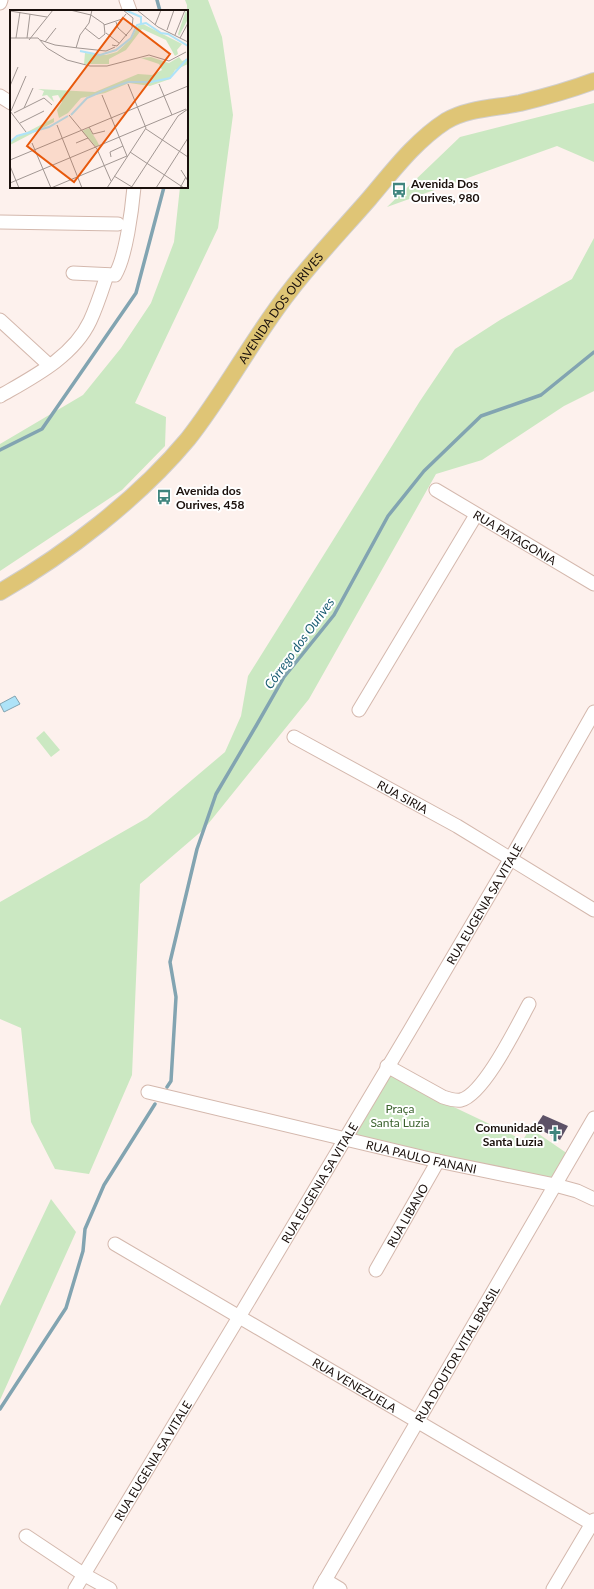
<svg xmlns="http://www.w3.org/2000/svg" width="594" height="1589" viewBox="0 0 594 1589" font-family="Lato,sans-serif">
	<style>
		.green { fill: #cbe8c2 }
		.water { fill: #aee3f8; stroke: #82a4b1 }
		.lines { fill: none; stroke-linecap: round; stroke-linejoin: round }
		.stream { stroke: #82a4b1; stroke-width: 3.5 }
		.building { fill: #5d5267 }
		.minor-casing { stroke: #d4b8ad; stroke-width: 15 }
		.major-casing { stroke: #d1cfce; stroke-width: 18 }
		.minor { stroke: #fff; stroke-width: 13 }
		.major { stroke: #dfc576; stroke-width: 16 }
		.labels { text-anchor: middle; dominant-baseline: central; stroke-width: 4; stroke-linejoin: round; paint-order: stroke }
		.poi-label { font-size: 12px; font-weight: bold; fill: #1a100c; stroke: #fff; text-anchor: start }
		.street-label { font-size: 12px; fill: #1a100c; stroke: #fff }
		.park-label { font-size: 12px; fill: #3b622e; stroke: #fff }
		.water-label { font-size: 13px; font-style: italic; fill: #1b5d73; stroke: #fff }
		.inset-river { fill: none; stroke: #aee3f8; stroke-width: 2 }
		.inset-road { fill: none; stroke: #a29793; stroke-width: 1 }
		.view { fill: #e8590c; fill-opacity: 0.15; stroke: #e8590c; stroke-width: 2 }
		.inset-edge { fill: none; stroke: #1a100c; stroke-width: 2 }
	</style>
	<rect width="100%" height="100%" fill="#fdf1ed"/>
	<!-- green -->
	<path class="green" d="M185,0H208L222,37L233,115L218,228L135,403L166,417L165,446L122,490L0,571V444L83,395L121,348L151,303L174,242L180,187H187L188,116L187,5Z
		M594,103V162L557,146L387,207L460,137Z
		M594,238V391L564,406L482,460L436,474L309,699L204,829L140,884L132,1075L89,1174L55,1169L31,1122L21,1028L0,1019V902L147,818L225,752L241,716L248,676L420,401L455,349L500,320L572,279Z
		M44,731L60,750L51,757L36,738Z
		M389,1071L437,1099L523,1140L530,1128L568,1154L554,1182L351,1136Z
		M51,1199L76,1232L0,1400V1306Z"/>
	<!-- water -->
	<path class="water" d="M15,696L20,704L4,712L0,704Z"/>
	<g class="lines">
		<!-- stream -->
		<path class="stream" d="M157,0L160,11
			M0,450L42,429L136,293L164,187
			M167,1087L171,1081L176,997L170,962L197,849L216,794L256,726L284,677L334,615L388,516L424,471L481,416L541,395L594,352
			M0,1409L66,1308L83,1251L85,1229L104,1185L155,1104"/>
	</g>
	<!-- building -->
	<path class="building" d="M543,1115L568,1126L560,1140L535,1127Z"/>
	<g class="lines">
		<!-- minor casing -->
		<g class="minor-casing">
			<g id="minor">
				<path d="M126,0L130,11"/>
				<path d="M0,3L1,0"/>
				<path d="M0,96L11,103"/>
				<path d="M0,222L118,224"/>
				<path d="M73,273L115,275C126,257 132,209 134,187"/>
				<path d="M0,320L49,365"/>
				<path d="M0,396C33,377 73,357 90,321C97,306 102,290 107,275"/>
				<path id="s1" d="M436,490L594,584"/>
				<path d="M359,710L476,515"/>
				<path id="s2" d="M294,737L457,826L594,910"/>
				<path d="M387,1066L443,1097C449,1099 455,1101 461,1100C484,1094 517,1026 529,1004"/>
				<path id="s3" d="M148,1092L438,1161L555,1185L577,1191L594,1199"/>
				<path id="s4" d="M115,1244L594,1525"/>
				<path id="s5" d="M376,1270L438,1161"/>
				<path d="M26,1536L83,1574L110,1589"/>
				<path d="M325,1580L340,1589"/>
				<path id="s6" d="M75,1589L239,1317L410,1030L511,858L594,712"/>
				<path id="s7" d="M320,1589L594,1118"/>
				<path d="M553,1589L594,1520"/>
			</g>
		</g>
		<!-- major casing -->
		<g class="major-casing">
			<g id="major">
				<path id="s8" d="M0,592C66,554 139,498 188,439C225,392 253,338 289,292C314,259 342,230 369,199C392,172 415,141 446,121C468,108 496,108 520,103C545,97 570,90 594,81"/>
			</g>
		</g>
		<!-- minor -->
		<use href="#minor" class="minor"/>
		<!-- major -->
		<use href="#major" class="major"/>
	</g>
	<!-- icons -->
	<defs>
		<g id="bus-bare" transform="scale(1.2)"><path d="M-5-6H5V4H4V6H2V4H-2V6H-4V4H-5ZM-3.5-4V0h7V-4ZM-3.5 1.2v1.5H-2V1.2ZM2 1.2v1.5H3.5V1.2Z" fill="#3f857e" stroke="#fff" stroke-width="2.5" paint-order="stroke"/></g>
		<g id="church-bare" transform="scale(1.2)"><path d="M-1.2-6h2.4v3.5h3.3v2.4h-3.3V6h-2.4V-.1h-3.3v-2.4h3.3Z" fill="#3f857e" stroke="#fff" stroke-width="2.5" paint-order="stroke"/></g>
	</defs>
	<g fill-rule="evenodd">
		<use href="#bus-bare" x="399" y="190"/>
		<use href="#bus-bare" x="164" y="497"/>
		<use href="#church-bare" x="555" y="1134"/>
	</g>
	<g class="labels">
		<!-- poi labels -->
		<g class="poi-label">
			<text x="411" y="183">Avenida Dos<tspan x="411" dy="14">Ourives, 980</tspan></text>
			<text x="176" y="490">Avenida dos<tspan x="176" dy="14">Ourives, 458</tspan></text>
			<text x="543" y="1127" text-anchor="end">Comunidade<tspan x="543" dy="14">Santa Luzia</tspan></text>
		</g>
		<!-- street labels -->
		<g class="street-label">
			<text stroke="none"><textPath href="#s8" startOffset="404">AVENIDA DOS OURIVES</textPath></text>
			<text stroke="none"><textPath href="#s1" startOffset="92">RUA PATAGONIA</textPath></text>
			<text stroke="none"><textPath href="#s2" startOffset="124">RUA SIRIA</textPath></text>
			<text stroke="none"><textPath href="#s6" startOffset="798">RUA EUGENIA SA VITALE</textPath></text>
			<text stroke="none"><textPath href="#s3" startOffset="281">RUA PAULO FANANI</textPath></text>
			<text stroke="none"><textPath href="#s6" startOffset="474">RUA EUGENIA SA VITALE</textPath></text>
			<text stroke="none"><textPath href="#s5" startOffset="63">RUA LIBANO</textPath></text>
			<text stroke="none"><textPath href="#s7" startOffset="272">RUA DOUTOR VITAL BRASIL</textPath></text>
			<text stroke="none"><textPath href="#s4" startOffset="278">RUA VENEZUELA</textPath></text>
			<text stroke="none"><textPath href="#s6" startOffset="150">RUA EUGENIA SA VITALE</textPath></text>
		</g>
		<!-- park labels -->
		<g class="park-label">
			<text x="400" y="1108">Praça<tspan x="400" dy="14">Santa Luzia</tspan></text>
		</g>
		<!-- water labels -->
		<g class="water-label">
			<text transform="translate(299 643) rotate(-54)">Córrego dos Ourives</text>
		</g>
	</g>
	<!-- overview -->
	<g transform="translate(10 10)">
		<rect width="178" height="178" fill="#fdf1ed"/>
		<path d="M176,0L178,9L169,26L168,24ZM133,14L172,34L167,40L168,44L165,46L156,30L132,19L116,40L99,49V54H74L75,43L96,45L107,42L121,29L128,16ZM141,47L159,53L169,47L172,51L177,49L178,54L165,60L160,69L140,76L119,73L95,83L71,88L58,103L49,108L47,100L52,92L48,85L42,86L44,92L37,85L32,86L34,81L28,79L85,82L128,64L142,65L152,60L149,54L131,48ZM44,108V112L0,135V131ZM79,118L87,131L89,135L86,137L72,121Z" fill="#cbe8c2"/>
		<path class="inset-river" d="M115,0L131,7V14L136,13L151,23L158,24L178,36M70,41L90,45L106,40L121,28L127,15L131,14M61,105L77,88L95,80L118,72H141L160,68L177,49M0,132L7,126L39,117L58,106"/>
		<path class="inset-road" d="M60,0L81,5L94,14L95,24L89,29L75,18M127,0L148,17L178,32M0,1L37,7M106,12L108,18L117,26M94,15L112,9L116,4M145,15L151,0M157,20L164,0M96,23L109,33M165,25L175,0M0,28H28L37,38L57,50L80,56H97L139,45L159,51L176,42M6,28L10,2M17,28L20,4M170,28L178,13M19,30L43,0M30,30L45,35L68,38L96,41L105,37M35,32L46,18M102,35L107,36L122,18L123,8L113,0M66,38L70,25L79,13L82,0M149,74L162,105M0,76L8,57M14,98L23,78M0,101L16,122M1,101L16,66M4,103L34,88L42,95M59,105L87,139L101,171M10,113L34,101M47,115L72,178M79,117L83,124L95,121M136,119L178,147M22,133L41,178M66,133L78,128M120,142L174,178M101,147L100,142L113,136M0,150L178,76M0,156L9,178M171,160L178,171M104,166L122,177M0,173L176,99M41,178L117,146L92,85M97,178L136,118L118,74M121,178L168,106L178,99M146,178L178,128M170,178L176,167"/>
		<path class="view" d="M113,8L160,44L64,172L17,136Z"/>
		<rect width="178" height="178" class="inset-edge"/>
	</g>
</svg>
